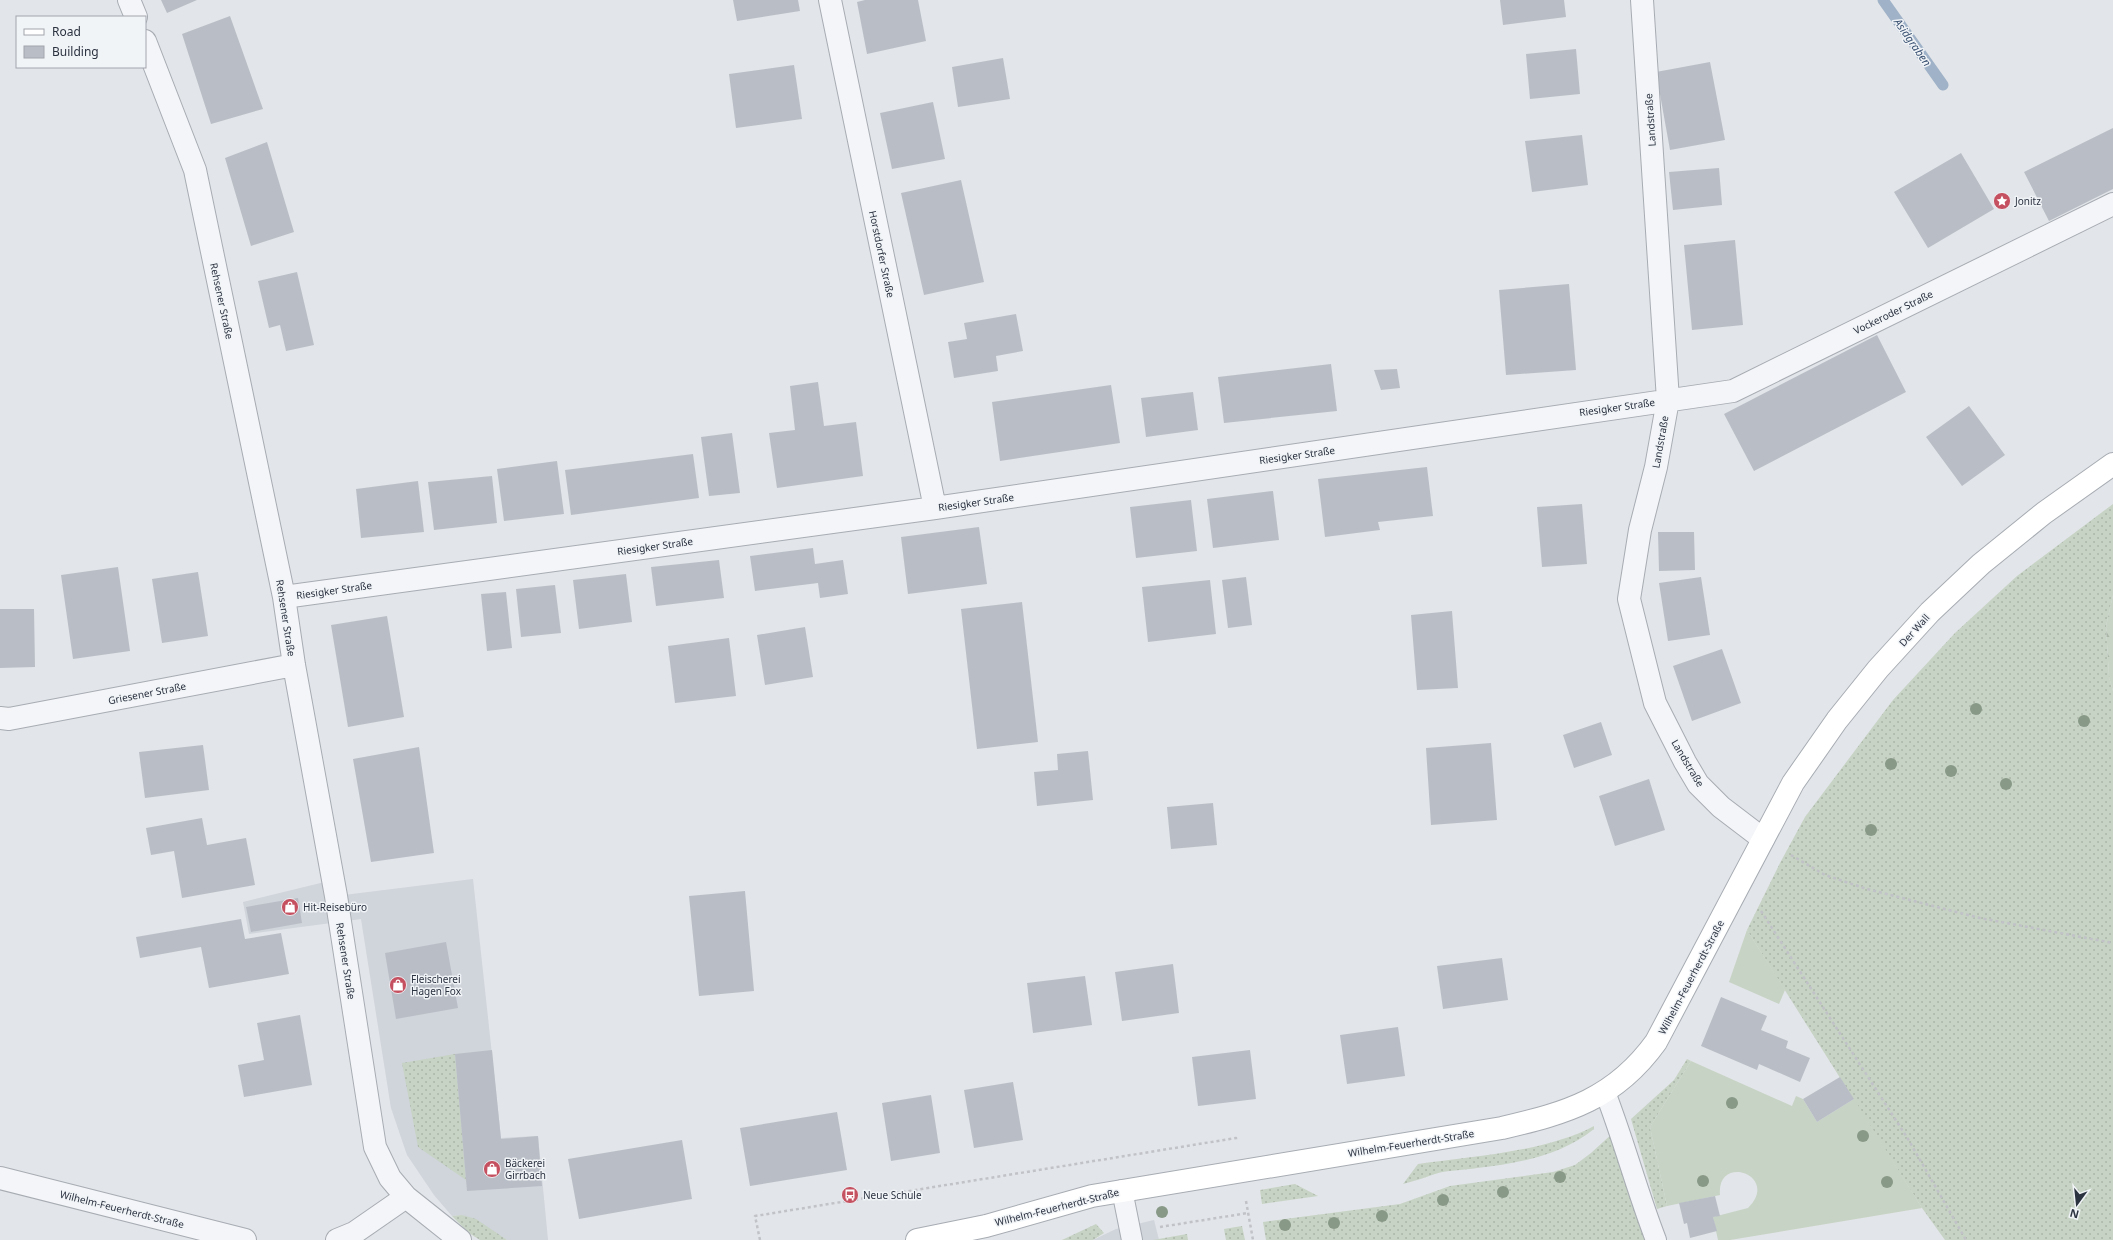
<svg xmlns="http://www.w3.org/2000/svg" width="2113" height="1240" viewBox="0 0 2113 1240" font-family="'Noto Sans',sans-serif">
	<style>
		.built { fill: #d0d4db }
		.grass { fill: url(#grass-dots) }
		.forest { fill: url(#forest-firs) }
		.garden { fill: #c7d3c4 }
		.lines { fill: none; stroke-linecap: round; stroke-linejoin: round }
		.stream { stroke: #9fb2c7; stroke-width: 11 }
		.building { fill: #b9bec6 }
		.service-casing { stroke: #a7acb3; stroke-width: 22 }
		.minor-casing { stroke: #a7acb3; stroke-width: 24 }
		.secondary-casing { stroke: #a7acb3; stroke-width: 24 }
		.path { stroke: #c0c2c8; stroke-width: 2.5; stroke-dasharray: 3 3; stroke-linecap: butt }
		.service { stroke: #f4f5f8; stroke-width: 20 }
		.minor { stroke: #f4f5f8; stroke-width: 22 }
		.secondary { stroke: #fff; stroke-width: 22 }
		.tree { fill: #898 }
		.labels { text-anchor: middle; dominant-baseline: central; stroke-width: 3; stroke-linejoin: round; paint-order: stroke }
		.street-label { font-size: 10px; fill: #2b3240; stroke: #f1f4f7 }
		.poi-label { font-size: 10px; fill: #2b3240; stroke: #f1f4f7; text-anchor: start }
		.water-label { font-size: 11px; font-style: italic; fill: #385071; stroke: #f1f4f7 }
	</style>
	<defs>
		<pattern id="grass-dots" width="8" height="8" patternUnits="userSpaceOnUse"><rect width="8" height="8" fill="#c7d3c4"/><path d="M2 2h.1M6 6h.1" fill="none" stroke="#abb6a9" stroke-width="1.8" stroke-linecap="round"/></pattern>
		<pattern id="forest-firs" width="22" height="20" patternUnits="userSpaceOnUse"><rect width="22" height="20" fill="#c7d3c4"/><path d="M5 1l3.5 6h-7zM16 11l3.5 6h-7z" fill="#abb6a9"/></pattern>
	</defs>
	<rect width="100%" height="100%" fill="#e2e5e9"/>
	<!-- built -->
	<path class="built" d="M473,879L501,1138L538,1136L548,1240H507L462,1215L452,1216L434,1195L407,1155L391,1108L361,919L249,934L243,902L333,880L336,896Z
		M1154,1220L1159,1240H1093L1116,1229Z"/>
	<!-- grass -->
	<path class="grass" d="M2113,504V595L2106,626L2109,677L2113,691V1240H1945L1922,1208L1747,930L1780,863L1805,817L1893,700L1955,633L2017,576Z
		M455,1054L466,1180L418,1147L402,1063Z
		M1687,1059L1691,1061L1650,1127L1667,1206L1657,1209L1631,1119L1674,1080Z
		M1594,1126V1129C1560,1156 1519,1163 1477,1168C1464,1170 1450,1170 1438,1173C1426,1177 1415,1181 1403,1184L1418,1164C1472,1156 1546,1152 1594,1126Z
		M1613,1133L1649,1240H1266L1263,1222L1400,1204L1450,1186L1553,1172L1575,1165L1591,1153Z
		M1295,1184L1318,1196L1262,1204L1260,1190Z
		M462,1215L476,1219L507,1240H480L469,1233L452,1216Z
		M1096,1224L1104,1233L1093,1240H1062Z
		M1242,1226L1245,1240H1226L1224,1229Z
		M1187,1234L1188,1240H1153Z"/>
	<!-- forest -->
	<path class="forest" d="M2113,595V691L2109,677L2106,626Z"/>
	<!-- garden -->
	<path class="garden" d="M1747,930L1785,990L1779,1004L1729,982Z
		M1691,1061L1792,1106L1796,1096L1803,1099L1817,1122L1854,1099L1922,1208L1730,1240H1718L1713,1217L1748,1208C1781,1175 1716,1153 1720,1195L1667,1206L1650,1127Z"/>
	<g class="lines">
		<!-- stream -->
		<path class="stream" d="M1883,0L1943,85"/>
	</g>
	<!-- building -->
	<path class="building" d="M161,0H197L167,13Z
		M733,0H798L800,11L737,21Z
		M865,0H918L926,41L867,54L857,2Z
		M1500,0H1564L1566,17L1503,25Z
		M230,16L263,109L211,124L182,34Z
		M1576,49L1580,94L1530,99L1526,54Z
		M1003,58L1010,99L958,107L952,67Z
		M1710,62L1725,140L1670,150L1656,72Z
		M794,65L802,119L736,128L729,74Z
		M933,102L945,159L892,169L880,113Z
		M2113,128V189L2049,221L2024,172Z
		M1582,135L1588,185L1532,192L1525,141Z
		M267,142L294,232L251,246L225,158Z
		M1961,153L1994,209L1928,248L1894,192Z
		M1719,168L1722,205L1673,210L1669,172Z
		M961,180L984,282L924,295L901,193Z
		M1735,240L1743,325L1692,330L1684,245Z
		M297,272L314,345L286,351L280,325L269,328L258,281Z
		M1569,284L1576,370L1506,375L1499,290Z
		M1016,314L1023,351L996,356L998,371L954,378L948,342L967,339L964,323Z
		M1877,335L1906,392L1754,471L1724,414Z
		M1331,364L1337,411L1224,423L1218,377Z
		M1397,369L1400,388L1381,390L1374,370Z
		M818,382L824,426L856,422L863,476L777,488L769,433L795,430L790,386Z
		M1111,385L1120,443L1000,461L992,402Z
		M1193,392L1198,430L1146,437L1141,398Z
		M1969,406L2005,455L1962,486L1926,437Z
		M732,433L740,493L709,496L701,437Z
		M693,454L699,498L571,515L565,470Z
		M557,461L564,514L504,521L497,469Z
		M1427,467L1433,516L1378,522L1380,530L1325,537L1318,479Z
		M492,476L497,523L434,530L428,482Z
		M418,481L424,532L361,538L356,489Z
		M1273,491L1279,540L1213,548L1207,499Z
		M1191,500L1197,551L1136,558L1130,507Z
		M1582,504L1587,564L1542,567L1537,507Z
		M979,527L987,584L908,594L901,537Z
		M1658,532H1694L1695,570L1659,571Z
		M813,548L815,564L843,560L848,594L820,598L818,583L755,591L750,556Z
		M719,560L724,598L656,606L651,567Z
		M118,567L130,651L73,659L61,575Z
		M198,572L208,636L162,643L152,579Z
		M626,574L632,622L579,629L573,580Z
		M1246,577L1252,625L1228,628L1222,580Z
		M1701,577L1710,635L1668,641L1659,583Z
		M1210,580L1216,634L1148,642L1142,587Z
		M555,585L561,633L521,637L516,589Z
		M506,592L512,648L487,651L481,594Z
		M1022,602L1038,742L977,749L961,609Z
		M0,609H34L35,667L0,668Z
		M1452,611L1458,688L1417,690L1411,615Z
		M387,616L404,717L348,727L331,625Z
		M805,627L813,677L765,685L757,635Z
		M729,638L736,696L675,703L668,646Z
		M1722,649L1741,703L1692,721L1673,666Z
		M1601,722L1612,755L1574,768L1563,735Z
		M1491,743L1497,820L1431,825L1426,748Z
		M203,745L209,790L145,798L139,752Z
		M419,747L434,853L371,862L353,759Z
		M1088,751L1093,800L1037,806L1034,772L1058,770L1057,754Z
		M1649,779L1665,830L1615,846L1599,796Z
		M1213,803L1217,845L1171,849L1167,807Z
		M202,818L207,845L246,838L255,885L182,898L174,851L151,855L146,828Z
		M745,891L754,991L699,996L689,896Z
		M298,898L302,923L251,932L246,907Z
		M241,919L245,939L281,933L289,974L209,988L201,947L140,958L136,937Z
		M446,942L458,1008L396,1019L385,953Z
		M1502,958L1508,1000L1443,1009L1437,966Z
		M1173,964L1179,1013L1122,1021L1115,972Z
		M1085,976L1092,1025L1033,1033L1027,983Z
		M1721,997L1767,1016L1761,1030L1788,1041L1786,1048L1810,1058L1800,1082L1759,1064L1757,1070L1701,1046Z
		M300,1015L312,1085L244,1097L238,1065L264,1060L257,1023Z
		M1398,1027L1405,1076L1347,1084L1340,1035Z
		M492,1050L501,1139L538,1136L542,1186L467,1191L455,1054Z
		M1250,1050L1256,1099L1198,1106L1192,1057Z
		M1840,1077L1854,1099L1817,1122L1803,1099Z
		M1013,1082L1023,1140L974,1148L964,1090Z
		M931,1095L940,1153L891,1161L882,1103Z
		M837,1112L847,1170L750,1186L740,1128Z
		M682,1140L692,1199L579,1219L568,1159Z
		M1715,1196L1720,1216L1713,1217L1717,1231L1690,1238L1687,1223L1684,1224L1679,1203Z"/>
	<g class="lines">
		<!-- service casing -->
		<g class="service-casing">
			<path id="service" d="M1605,1092C1624,1141 1637,1191 1656,1240
				M1122,1190L1132,1240"/>
		</g>
		<!-- minor casing -->
		<g class="minor-casing">
			<path id="minor" d="M129,0L136,17
				M830,0L935,508
				M1642,0L1668,400L1656,467L1640,530L1629,599L1655,703L1685,762L1698,784L1721,807L1763,839
				M145,41L195,170L284,597L294,665L336,896L375,1147L390,1178L406,1197L460,1240
				M284,597L935,508L1733,391L2113,204
				M0,718L9,719L294,665
				M0,1178L245,1240
				M337,1240L354,1233L406,1197"/>
		</g>
		<!-- secondary casing -->
		<g class="secondary-casing">
			<path id="secondary" d="M917,1240L986,1226L1092,1196L1502,1128C1567,1113 1615,1099 1656,1042L1793,783L1837,720L1878,669L1930,612L1981,564L2044,513L2113,464"/>
		</g>
		<!-- path -->
		<path class="path" d="M1791,855L1825,875L1867,889L1980,918L2113,943
			M1761,911L1908,1139L1966,1240
			M1246,1201L1253,1240
			M1160,1227L1248,1213
			M760,1240L755,1216L1236,1138V1140"/>
		<!-- service -->
		<use href="#service" class="service"/>
		<!-- minor -->
		<use href="#minor" class="minor"/>
		<!-- secondary -->
		<use href="#secondary" class="secondary"/>
	</g>
	<!-- trees -->
	<g class="tree">
		<circle cx="1976" cy="709" r="6"/>
		<circle cx="2084" cy="721" r="6"/>
		<circle cx="1891" cy="764" r="6"/>
		<circle cx="1951" cy="771" r="6"/>
		<circle cx="2006" cy="784" r="6"/>
		<circle cx="1871" cy="830" r="6"/>
		<circle cx="1732" cy="1103" r="6"/>
		<circle cx="1863" cy="1136" r="6"/>
		<circle cx="1560" cy="1177" r="6"/>
		<circle cx="1703" cy="1181" r="6"/>
		<circle cx="1887" cy="1182" r="6"/>
		<circle cx="1503" cy="1192" r="6"/>
		<circle cx="1443" cy="1200" r="6"/>
		<circle cx="1162" cy="1212" r="6"/>
		<circle cx="1382" cy="1216" r="6"/>
		<circle cx="1334" cy="1223" r="6"/>
		<circle cx="1285" cy="1225" r="6"/>
	</g>
	<!-- icons -->
	<defs>
		<g id="sight-disc" transform="scale(0.9)"><circle r="9.5" fill="#c5505f" stroke="#f1f4f7"/><path d="M0-6L1.8-2.2L6-1.7L2.9 1.2L3.7 5.4L0 3.3L-3.7 5.4L-2.9 1.2L-6-1.7L-1.8-2.2Z" fill="#fff"/></g>
		<g id="shop-disc" transform="scale(0.9)"><circle r="9.5" fill="#c5505f" stroke="#f1f4f7"/><path d="M-5-2.5h2.3a2.7 3.5 0 0 1 5.4 0H5L5.5 6h-11ZM-1.5-2.5h3a1.5 2.3 0 0 0-3 0Z" fill="#fff"/></g>
		<g id="bus-disc" transform="scale(0.9)"><circle r="9.5" fill="#c5505f" stroke="#f1f4f7"/><path d="M-5-6H5V4H4V6H2V4H-2V6H-4V4H-5ZM-3.5-4V0h7V-4ZM-3.5 1.2v1.5H-2V1.2ZM2 1.2v1.5H3.5V1.2Z" fill="#fff"/></g>
	</defs>
	<g fill-rule="evenodd">
		<use href="#sight-disc" x="2002" y="201"/>
		<use href="#shop-disc" x="290" y="907"/>
		<use href="#shop-disc" x="398" y="985"/>
		<use href="#shop-disc" x="492" y="1169"/>
		<use href="#bus-disc" x="850" y="1195"/>
	</g>
	<g class="labels">
		<!-- street labels -->
		<g class="street-label">
			<text transform="translate(1650 120) rotate(-94)">Landstraße</text>
			<text transform="translate(882 254) rotate(78)">Horstdorfer Straße</text>
			<text transform="translate(222 301) rotate(78)">Rehsener Straße</text>
			<text transform="translate(1893 312) rotate(-26)">Vockeroder Straße</text>
			<text transform="translate(1617 407) rotate(-8)">Riesigker Straße</text>
			<text transform="translate(1660 442) rotate(-80)">Landstraße</text>
			<text transform="translate(1297 455) rotate(-8)">Riesigker Straße</text>
			<text transform="translate(976 502) rotate(-8)">Riesigker Straße</text>
			<text transform="translate(655 546) rotate(-8)">Riesigker Straße</text>
			<text transform="translate(334 590) rotate(-8)">Riesigker Straße</text>
			<text transform="translate(286 618) rotate(81)">Rehsener Straße</text>
			<text transform="translate(1914 630) rotate(-48)">Der Wall</text>
			<text transform="translate(147 693) rotate(-11)">Griesener Straße</text>
			<text transform="translate(1688 763) rotate(59)">Landstraße</text>
			<text transform="translate(346 961) rotate(81)">Rehsener Straße</text>
			<text transform="translate(1691 977) rotate(-62)">Wilhelm-Feuerherdt-Straße</text>
			<text transform="translate(1411 1143) rotate(-9)">Wilhelm-Feuerherdt-Straße</text>
			<text transform="translate(1057 1207) rotate(-14)">Wilhelm-Feuerherdt-Straße</text>
			<text transform="translate(122 1209) rotate(14)">Wilhelm-Feuerherdt-Straße</text>
		</g>
		<!-- poi labels -->
		<g class="poi-label">
			<text x="2015" y="201">Jonitz</text>
			<text x="303" y="907">Hit-Reisebüro</text>
			<text x="411" y="979">Fleischerei<tspan x="411" dy="12">Hagen Fox</tspan></text>
			<text x="505" y="1163">Bäckerei<tspan x="505" dy="12">Girrbach</tspan></text>
			<text x="863" y="1195">Neue Schule</text>
		</g>
		<!-- water labels -->
		<g class="water-label">
			<text transform="translate(1913 42) rotate(55)">Asidgraben</text>
		</g>
	</g>
	<!-- legend -->
	<rect x="16" y="16" width="130" height="52" fill="#f1f4f7" stroke="#a2a6ae"/>
	<rect x="24" y="29" width="20" height="6" fill="#ffffff" stroke="#a2a6ae"/>
	<text x="52" y="36" font-size="12" fill="#2b3240">Road</text>
	<rect x="24" y="46" width="20" height="12" fill="#b9bec6" stroke="#a2a6ae"/>
	<text x="52" y="56" font-size="12" fill="#2b3240">Building</text>
	<!-- north arrow -->
	<g transform="translate(2077 1204) rotate(195)" stroke="#f1f4f7" stroke-width="3" paint-order="stroke">
	<path d="M0-3L7 15L0 10L-7 15Z" fill="#2b3240"/>
	<text y="-6" font-size="11" font-weight="bold" text-anchor="middle" fill="#2b3240">N</text>
	</g>
</svg>
